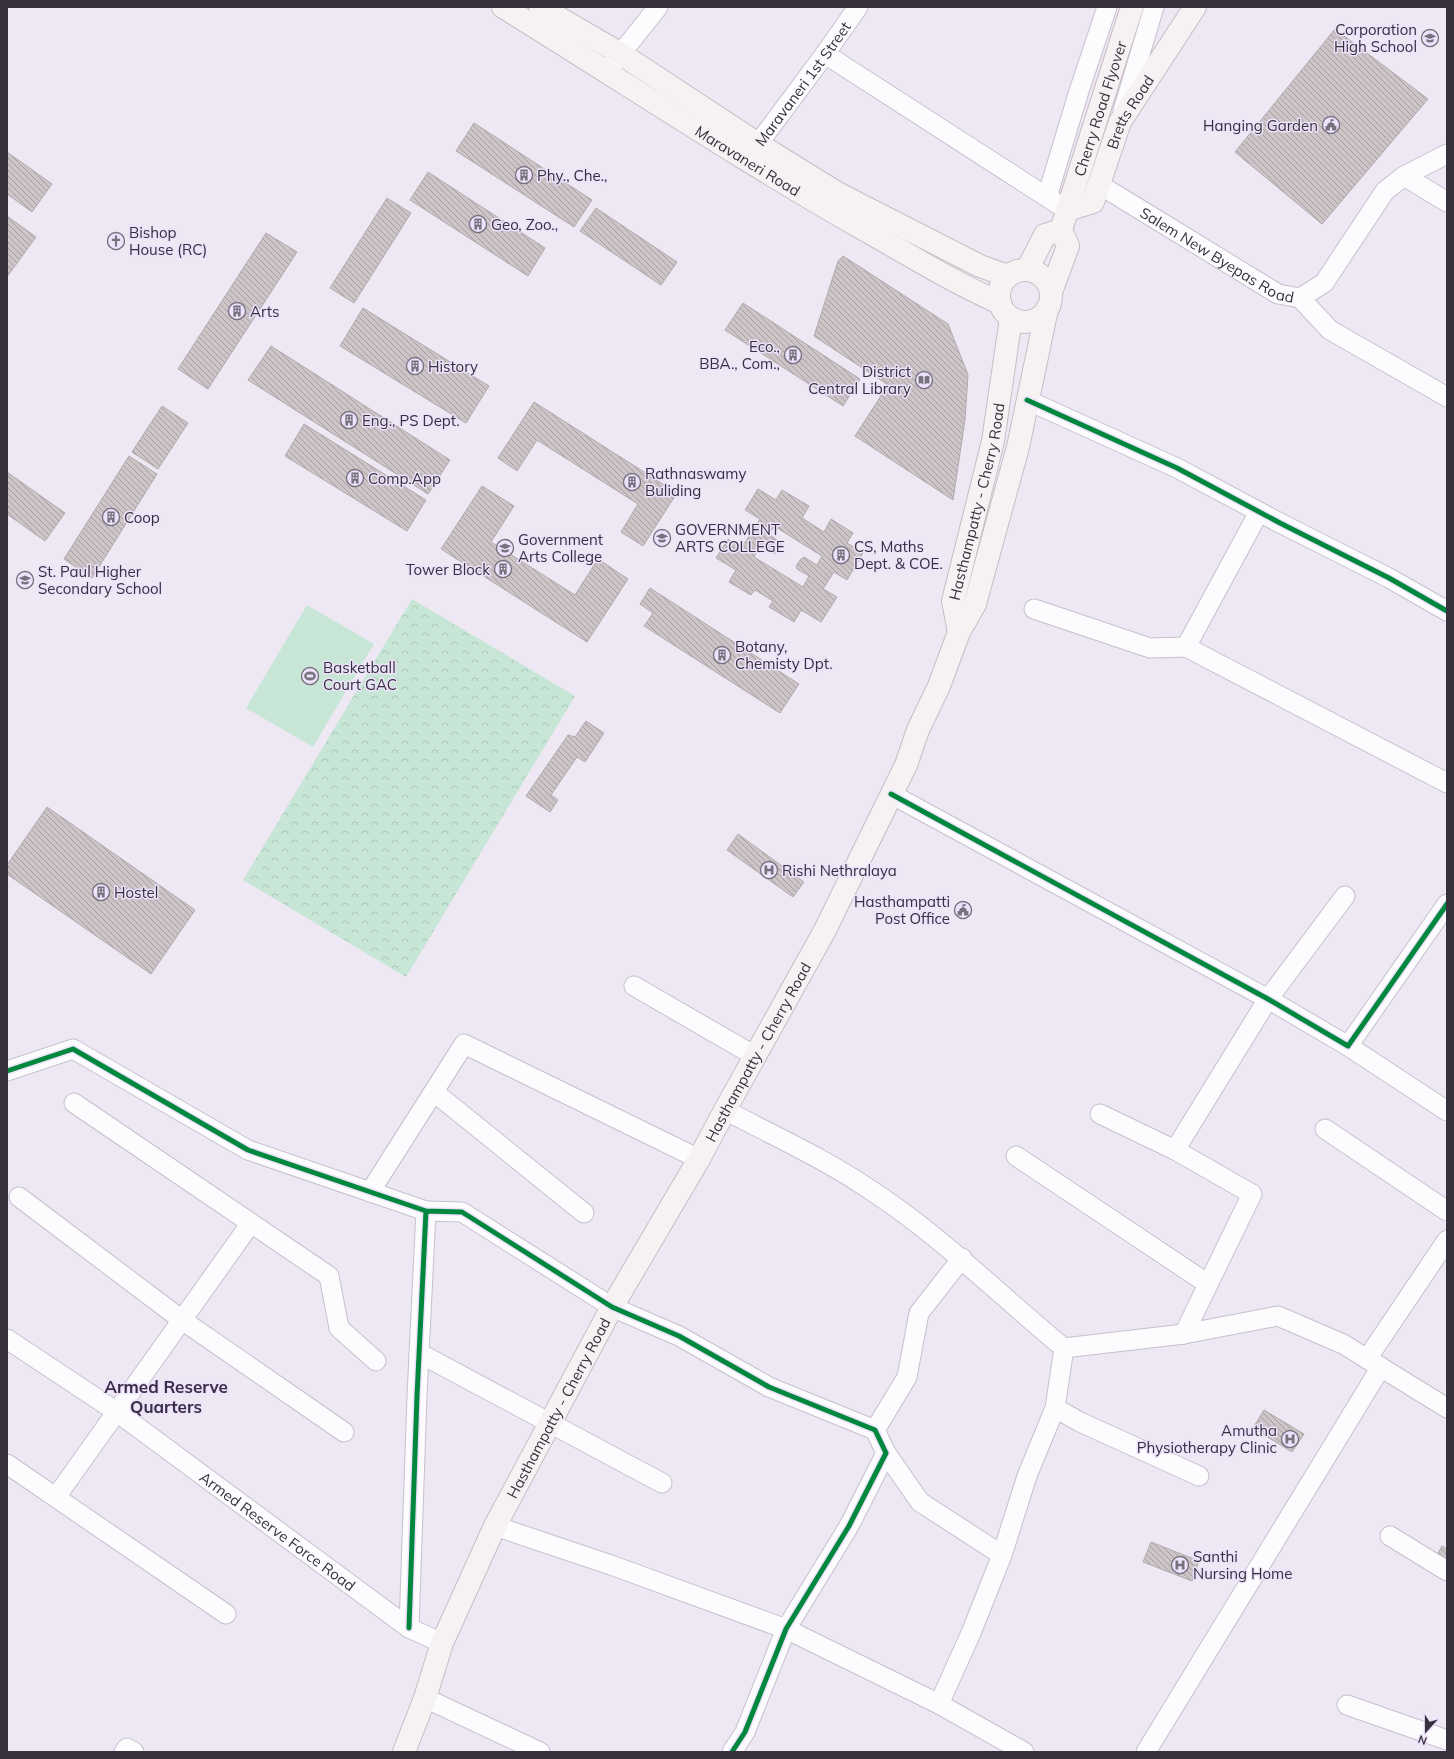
<svg xmlns="http://www.w3.org/2000/svg" width="1454" height="1759" viewBox="0 0 1454 1759" font-family="Mulish,sans-serif">
	<style>
		.grass { fill: #c7e6d6 }
		.park { fill: url(#park-crowns) }
		.building { fill: url(#building-back-hatch); stroke: #b2aaad; fill-rule: evenodd }
		.lines { fill: none; stroke-linecap: round; stroke-linejoin: round }
		.minor-casing { stroke: #c6c0cc; stroke-width: 21 }
		.major-casing { stroke: #c7bdc4; stroke-width: 24 }
		.minor { stroke: #fcfcfe; stroke-width: 19 }
		.major { stroke: #f6f2f4; stroke-width: 22 }
		.cycleway-casing { stroke: #ede2fb; stroke-width: 8 }
		.cycleway { stroke: #00873e; stroke-width: 5 }
		.labels { text-anchor: middle; dominant-baseline: central; stroke-width: 3; stroke-linejoin: round; paint-order: stroke }
		.poi-label { font-size: 15px; fill: #37313d; stroke: #ede2fb; text-anchor: start }
		.street-label { font-size: 15px; fill: #37313d; stroke: #ede2fb }
		.quarter-label { font-size: 17px; font-weight: bold; fill: #3b2f48; stroke: #ede2fb }
	</style>
	<defs>
		<pattern id="park-crowns" width="20" height="18" patternUnits="userSpaceOnUse"><rect width="20" height="18" fill="#c7e6d6"/><path d="M2 6a3 3 0 1 1 6 0M12 15a3 3 0 1 1 6 0" fill="none" stroke="#acc6b9"/></pattern>
		<pattern id="building-back-hatch" width="6" height="6" patternUnits="userSpaceOnUse"><rect width="6" height="6" fill="#ccc4c7"/><path d="M-1 5l2 2M0 0l6 6M5-1l2 2" fill="none" stroke="#a6a0a3"/></pattern>
	</defs>
	<rect width="100%" height="100%" fill="#eee8f5"/>
	<!-- grass -->
	<path class="grass" d="M307,605L374,644L313,747L246,708Z"/>
	<!-- park -->
	<path class="park" d="M412,599L575,696L406,977L243,880Z"/>
	<!-- building -->
	<path class="building" d="M1335,29L1428,99L1322,224L1235,152Z
		M474,123L592,200L574,227L456,151Z
		M7,152L52,184L32,212L7,194Z
		M428,172L545,248L528,276L410,200Z
		M387,198L411,213L354,303L330,288Z
		M596,208L677,262L661,285L580,231Z
		M7,216L36,237L7,277Z
		M266,233L297,252L208,389L178,369Z
		M843,256L948,324L968,375L965,420L953,500L855,436L888,385L814,336L838,261Z
		M743,303L860,379L843,406L725,330Z
		M363,308L489,386L466,423L340,346Z
		M271,346L450,460L428,494L248,380Z
		M534,402L677,493L643,546L621,532L638,504L537,440L517,471L498,458Z
		M162,406L188,423L158,469L132,452Z
		M304,424L426,500L407,531L285,456Z
		M129,456L157,474L92,578L64,559Z
		M7,472L65,513L45,541L7,514Z
		M482,486L514,506L491,542L575,595L598,559L628,579L587,642L441,549Z
		M758,489L776,500L782,490L809,506L802,518L824,532L831,519L853,533L847,543L863,553L847,580L834,572L823,589L837,597L821,622L801,610L794,622L769,607L773,601L755,590L751,595L729,582L736,570L716,558L728,539L742,547L760,519L745,510ZM774,526L822,556L817,565L804,557L801,559L796,566L797,569L809,576L803,587L754,557L760,546L772,553H776L781,546V543L769,534Z
		M650,588L799,684L780,713L644,626L653,613L640,604Z
		M586,721L604,733L585,762L577,757L551,795L558,800L550,812L526,796L568,735L575,737Z
		M47,807L195,910L151,974L7,874V865Z
		M738,834L804,882L793,897L727,850Z
		M1264,1410L1304,1434L1292,1452L1253,1428Z
		M1151,1542L1199,1561L1192,1581L1143,1562Z
		M1442,1546L1447,1549V1577L1430,1568Z"/>
	<g class="lines">
		<!-- minor casing -->
		<g class="minor-casing">
			<g id="minor">
				<path d="M825,54L1067,210"/>
				<path d="M607,71L658,7"/>
				<path d="M1123,111L1154,7"/>
				<path id="s1" d="M749,156L825,54L858,7"/>
				<path d="M1404,176L1447,202"/>
				<path id="s2" d="M1100,185L1278,294L1300,298L1324,283L1385,191L1404,176L1447,154"/>
				<path d="M1047,197L1079,91L1107,7"/>
				<path d="M1300,298L1330,330L1447,397"/>
				<path d="M1027,400L1177,468L1280,523L1389,578L1447,611"/>
				<path d="M1259,512L1186,647L1447,783"/>
				<path d="M1034,609L1150,648L1186,647"/>
				<path d="M891,794L1268,999L1348,1046L1447,904"/>
				<path d="M634,986L755,1056"/>
				<path d="M1348,1046L1447,1111"/>
				<path d="M7,1071L73,1049L248,1150L426,1211L417,1396L409,1628"/>
				<path d="M434,1092L584,1213"/>
				<path d="M74,1103L329,1276L339,1328L376,1361"/>
				<path d="M725,1110C772,1135 821,1157 866,1187C938,1233 998,1294 1064,1348L1055,1408L1027,1476L1002,1555L971,1633L939,1704"/>
				<path d="M1100,1114L1175,1150"/>
				<path d="M1325,1129L1447,1211"/>
				<path d="M1016,1156L1208,1284"/>
				<path d="M370,1192L464,1044L699,1159"/>
				<path d="M19,1197L182,1320L344,1432"/>
				<path d="M426,1211L462,1212L612,1307L679,1336L769,1387L875,1430L886,1453L849,1526L786,1629L745,1732L732,1752"/>
				<path d="M1184,1334L1252,1194L1175,1150L1268,999L1345,896"/>
				<path id="s3" d="M7,1339L117,1412L409,1628L442,1643"/>
				<path d="M1064,1348L1184,1334L1278,1316L1343,1344L1447,1408"/>
				<path d="M419,1353L662,1483"/>
				<path d="M1367,1359L1447,1240"/>
				<path d="M1055,1408L1080,1422L1199,1476"/>
				<path d="M875,1430L907,1377L919,1313L962,1258"/>
				<path d="M886,1453L920,1502L1002,1555"/>
				<path d="M7,1464L226,1614"/>
				<path d="M56,1497L251,1223"/>
				<path d="M495,1526L611,1565L786,1629L939,1704L1024,1752"/>
				<path d="M1390,1536L1447,1571"/>
				<path d="M425,1698L540,1752"/>
				<path d="M1347,1705L1447,1740"/>
				<path d="M124,1752L127,1748L134,1752"/>
				<path d="M1146,1752L1381,1367"/>
			</g>
		</g>
		<!-- major casing -->
		<g class="major-casing">
			<g id="major">
				<path id="s4" d="M503,7C626,83 746,163 872,234C914,258 955,283 1000,303"/>
				<path d="M540,7L621,54L758,144L839,194L980,266L1008,276"/>
				<path id="s5" d="M1067,210L1093,202L1120,122L1195,7"/>
				<path d="M1027,270L1045,235L1061,230"/>
				<circle cx="1025" cy="296" r="26"/>
				<path id="s6" d="M1051,292L1068,246L1061,230L1132,7"/>
				<path id="s7" d="M959,632L953,601L993,441L1011,318"/>
				<path id="s8" d="M404,1752L425,1698L442,1643L495,1526L612,1307L699,1159L725,1110L824,932L906,765L918,730L939,686L959,632L975,604L1018,447L1047,309"/>
			</g>
		</g>
		<!-- minor -->
		<use href="#minor" class="minor"/>
		<!-- major -->
		<use href="#major" class="major"/>
		<!-- cycleway casing -->
		<g class="cycleway-casing">
			<path id="cycleway" d="M1027,400L1177,468L1280,523L1389,578L1447,611
				M891,794L1268,999L1348,1046L1447,904
				M7,1071L73,1049L248,1150L426,1211L417,1396L409,1628
				M426,1211L462,1212L612,1307L679,1336L769,1387L875,1430L886,1453L849,1526L786,1629L745,1732L732,1752"/>
		</g>
		<!-- cycleway -->
		<use href="#cycleway" class="cycleway"/>
	</g>
	<!-- icons -->
	<defs>
		<g id="school-ring" transform="scale(0.9)"><circle r="9.5" fill="#ede2fb" stroke="#77717d" stroke-width="1.5"/><path d="M0-5L7-2L0 1L-7-2ZM-4 1L0 2.5L4 1V4Q0 6-4 4Z" fill="#77717d"/></g>
		<g id="civic-ring" transform="scale(0.9)"><circle r="9.5" fill="#ede2fb" stroke="#77717d" stroke-width="1.5"/><path d="M-.6-6.5H3V-4.5H.6V-3L4-1V1h2V6H-6V1h2V-1L-.6-3ZM-1.2 2.5V6h2.4V2.5Z" fill="#77717d"/></g>
		<g id="building-ring" transform="scale(0.9)"><circle r="9.5" fill="#ede2fb" stroke="#77717d" stroke-width="1.5"/><path d="M-4-6H4V6H1V3H-1V6H-4ZM-2.5-4.3h1.7v1.8h-1.7ZM.8-4.3h1.7v1.8H.8ZM-2.5-1h1.7V.8h-1.7ZM.8-1h1.7V.8H.8Z" fill="#77717d"/></g>
		<g id="church-ring" transform="scale(0.9)"><circle r="9.5" fill="#ede2fb" stroke="#77717d" stroke-width="1.5"/><path d="M-1.2-6h2.4v3.5h3.3v2.4h-3.3V6h-2.4V-.1h-3.3v-2.4h3.3Z" fill="#77717d"/></g>
		<g id="library-ring" transform="scale(0.9)"><circle r="9.5" fill="#ede2fb" stroke="#77717d" stroke-width="1.5"/><path d="M-6-4Q-3-5.5-.7-3.5V5Q-3 3-6 4ZM6-4Q3-5.5 .7-3.5V5Q3 3 6 4Z" fill="#77717d"/></g>
		<g id="university-ring" transform="scale(0.9)"><circle r="9.5" fill="#ede2fb" stroke="#77717d" stroke-width="1.5"/><path d="M0-5L7-2L0 1L-7-2ZM-4 1L0 2.5L4 1V4Q0 6-4 4Z" fill="#77717d"/></g>
		<g id="stadium-ring" transform="scale(0.9)"><circle r="9.5" fill="#ede2fb" stroke="#77717d" stroke-width="1.5"/><path d="M0-5a6.5 5 0 1 0 0 10a6.5 5 0 1 0 0-10ZM-3.5-1.8h7v3.6h-7Z" fill="#77717d"/></g>
		<g id="hospital-ring" transform="scale(0.9)"><circle r="9.5" fill="#ede2fb" stroke="#77717d" stroke-width="1.5"/><path d="M-5-5h3v3.5h4V-5h3V5h-3V1.5h-4V5h-3Z" fill="#77717d"/></g>
	</defs>
	<g fill-rule="evenodd">
		<use href="#school-ring" x="1430" y="38"/>
		<use href="#civic-ring" x="1331" y="125"/>
		<use href="#building-ring" x="524" y="175"/>
		<use href="#building-ring" x="478" y="224"/>
		<use href="#church-ring" x="116" y="241"/>
		<use href="#building-ring" x="237" y="311"/>
		<use href="#building-ring" x="793" y="355"/>
		<use href="#building-ring" x="415" y="366"/>
		<use href="#library-ring" x="924" y="380"/>
		<use href="#building-ring" x="349" y="420"/>
		<use href="#building-ring" x="355" y="478"/>
		<use href="#building-ring" x="632" y="482"/>
		<use href="#building-ring" x="111" y="517"/>
		<use href="#university-ring" x="662" y="538"/>
		<use href="#university-ring" x="505" y="548"/>
		<use href="#building-ring" x="841" y="555"/>
		<use href="#building-ring" x="503" y="569"/>
		<use href="#school-ring" x="25" y="580"/>
		<use href="#building-ring" x="722" y="655"/>
		<use href="#stadium-ring" x="310" y="676"/>
		<use href="#hospital-ring" x="769" y="870"/>
		<use href="#building-ring" x="101" y="892"/>
		<use href="#civic-ring" x="963" y="910"/>
		<use href="#hospital-ring" x="1290" y="1439"/>
		<use href="#hospital-ring" x="1180" y="1565"/>
	</g>
	<g class="labels">
		<!-- poi labels -->
		<g class="poi-label">
			<text x="1417" y="29" text-anchor="end">Corporation<tspan x="1417" dy="17">High School</tspan></text>
			<text x="1318" y="125" text-anchor="end">Hanging Garden</text>
			<text x="537" y="175">Phy., Che.,</text>
			<text x="491" y="224">Geo, Zoo.,</text>
			<text x="129" y="232">Bishop<tspan x="129" dy="17">House (RC)</tspan></text>
			<text x="250" y="311">Arts</text>
			<text x="780" y="346" text-anchor="end">Eco.,<tspan x="780" dy="17">BBA., Com.,</tspan></text>
			<text x="428" y="366">History</text>
			<text x="911" y="371" text-anchor="end">District<tspan x="911" dy="17">Central Library</tspan></text>
			<text x="362" y="420">Eng., PS Dept.</text>
			<text x="645" y="473">Rathnaswamy<tspan x="645" dy="17">Buliding</tspan></text>
			<text x="368" y="478">Comp.App</text>
			<text x="124" y="517">Coop</text>
			<text x="675" y="529">GOVERNMENT<tspan x="675" dy="17">ARTS COLLEGE</tspan></text>
			<text x="518" y="539">Government<tspan x="518" dy="17">Arts College</tspan></text>
			<text x="854" y="546">CS, Maths<tspan x="854" dy="17">Dept. &amp; COE.</tspan></text>
			<text x="490" y="569" text-anchor="end">Tower Block</text>
			<text x="38" y="571">St. Paul Higher<tspan x="38" dy="17">Secondary School</tspan></text>
			<text x="735" y="646">Botany,<tspan x="735" dy="17">Chemisty Dpt.</tspan></text>
			<text x="323" y="667">Basketball<tspan x="323" dy="17">Court GAC</tspan></text>
			<text x="782" y="870">Rishi Nethralaya</text>
			<text x="114" y="892">Hostel</text>
			<text x="950" y="901" text-anchor="end">Hasthampatti<tspan x="950" dy="17">Post Office</tspan></text>
			<text x="1277" y="1430" text-anchor="end">Amutha<tspan x="1277" dy="17">Physiotherapy Clinic</tspan></text>
			<text x="1193" y="1556">Santhi<tspan x="1193" dy="17">Nursing Home</tspan></text>
		</g>
		<!-- street labels -->
		<g class="street-label">
			<text stroke="none"><textPath href="#s1" startOffset="90">Maravaneri 1st Street</textPath></text>
			<text stroke="none"><textPath href="#s6" startOffset="194">Cherry Road Flyover</textPath></text>
			<text stroke="none"><textPath href="#s5" startOffset="125">Bretts Road</textPath></text>
			<text stroke="none"><textPath href="#s4" startOffset="289">Maravaneri Road</textPath></text>
			<text stroke="none"><textPath href="#s2" startOffset="137">Salem New Byepas Road</textPath></text>
			<text stroke="none"><textPath href="#s7" startOffset="134">Hasthampatty - Cherry Road</textPath></text>
			<text stroke="none"><textPath href="#s8" startOffset="786">Hasthampatty - Cherry Road</textPath></text>
			<text stroke="none"><textPath href="#s8" startOffset="378">Hasthampatty - Cherry Road</textPath></text>
			<text stroke="none"><textPath href="#s3" startOffset="332">Armed Reserve Force Road</textPath></text>
		</g>
		<!-- quarter labels -->
		<g class="quarter-label">
			<text x="166" y="1386">Armed Reserve<tspan x="166" dy="20">Quarters</tspan></text>
		</g>
	</g>
	<!-- border -->
	<rect width="1454" height="1759" fill="none" stroke="#37313d" stroke-width="16"/>
	<!-- north arrow -->
	<g transform="translate(1426 1731) rotate(201)" stroke="#ede2fb" stroke-width="3" paint-order="stroke">
	<path d="M0-3L7 15L0 10L-7 15Z" fill="#37313d"/>
	<text y="-6" font-size="11" font-weight="bold" text-anchor="middle" fill="#37313d">N</text>
	</g>
</svg>
